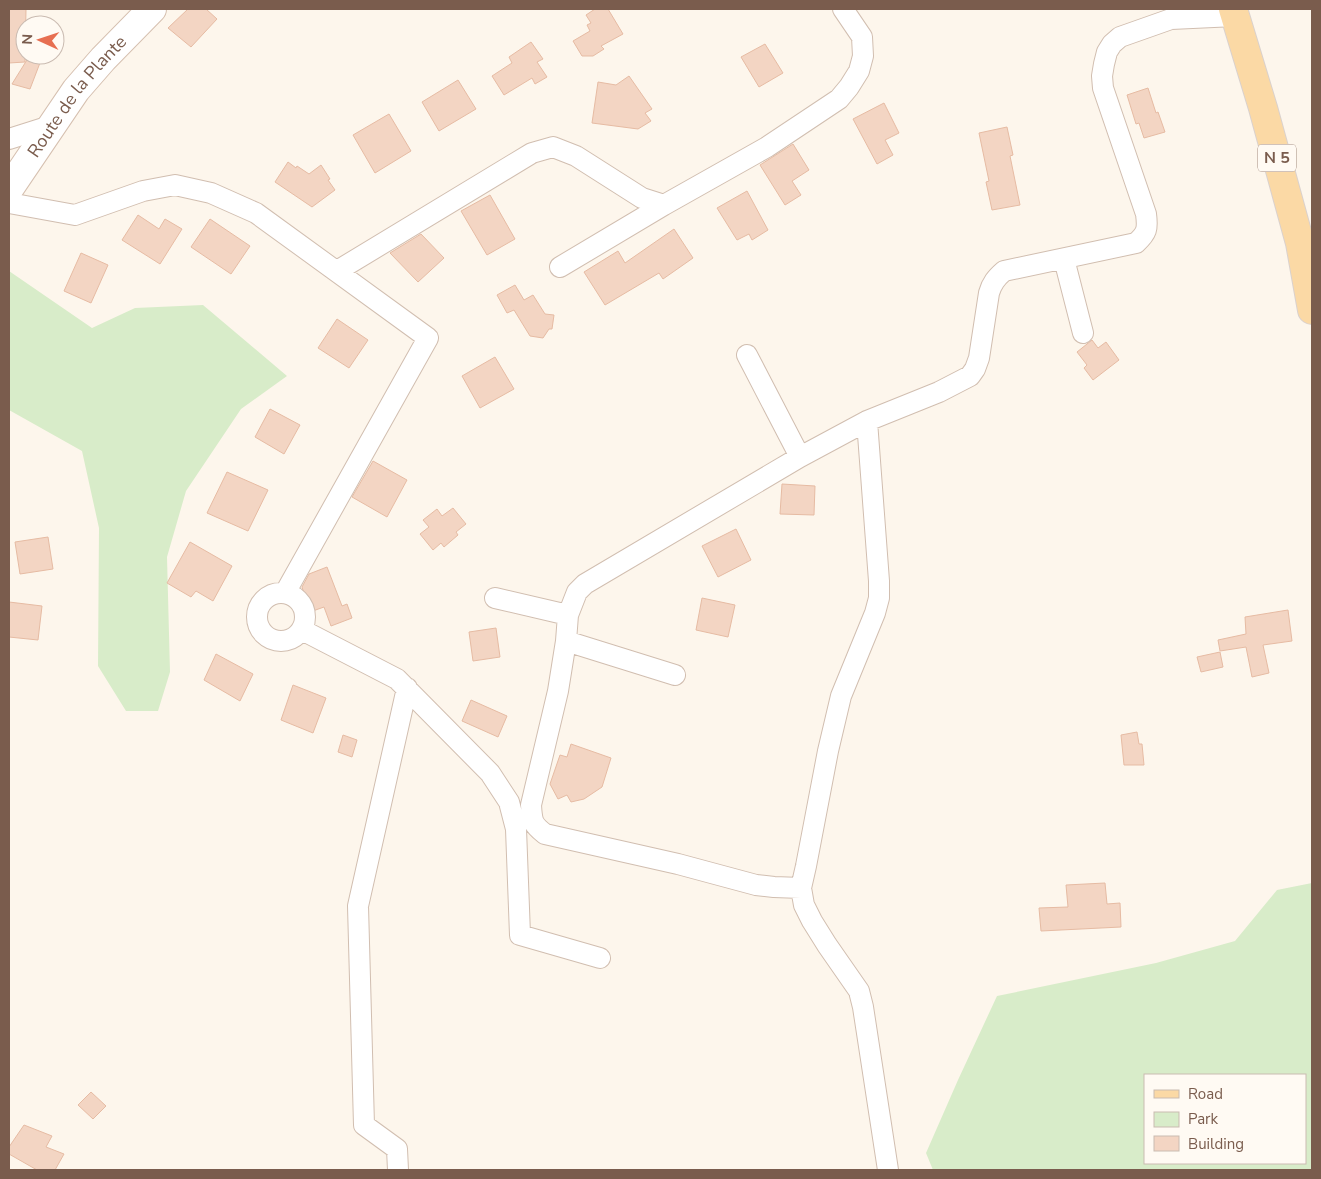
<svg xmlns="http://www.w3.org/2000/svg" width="1321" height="1179" viewBox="0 0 1321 1179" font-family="'Nunito Sans',sans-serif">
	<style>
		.green { fill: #d8ecc9; fill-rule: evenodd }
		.building { fill: #f3d5c3; stroke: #e6bba3 }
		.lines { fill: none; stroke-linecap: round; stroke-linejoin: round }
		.minor-casing { stroke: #d1beb0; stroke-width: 22 }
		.secondary-casing { stroke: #d6c0b0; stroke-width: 30 }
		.primary-casing { stroke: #dad1cd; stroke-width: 30 }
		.minor { stroke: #fff; stroke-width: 20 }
		.secondary { stroke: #fff; stroke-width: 28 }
		.primary { stroke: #fbd9a5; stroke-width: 28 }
		.labels { text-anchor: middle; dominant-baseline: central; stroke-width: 5; stroke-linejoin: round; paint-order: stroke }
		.shield { fill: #fffaf3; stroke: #a28b7f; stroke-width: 1 }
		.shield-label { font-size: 16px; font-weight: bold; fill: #7a5c4d }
		.street-label { font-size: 18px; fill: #7a5c4d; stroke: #fffaf3 }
	</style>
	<rect width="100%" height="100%" fill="#fdf6ec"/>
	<!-- green -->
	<path class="green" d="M9,271L92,328L135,308L203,305L287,376L241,409L186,491L167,557L170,672L158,711H126L98,666L99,528L82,451L9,410Z
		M1312,883V1170H933L926,1153L958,1080L997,996L1156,963L1235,941L1277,890ZM1145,1075H1305V1163H1145Z"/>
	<!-- building -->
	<path class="building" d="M9,9H26L25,62L9,63Z
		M188,9H206L217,19L191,47L168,28Z
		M595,9H608L623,34L601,46L604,49L593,56H582L573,41L590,31L587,25L591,23L586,15Z
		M531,42L543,59L537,62L547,77L535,84L532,78L504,95L492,76L512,63L509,57Z
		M765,44L783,73L759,87L741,57Z
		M30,55H43L30,89L12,84Z
		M629,76L652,109L645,113L651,121L638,129L592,123L598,82L616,85Z
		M458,80L476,109L439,131L422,102Z
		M1148,88L1156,113L1158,112L1165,132L1144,138L1139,123L1136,124L1127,95Z
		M884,103L899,133L885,140L893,155L877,164L853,119Z
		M389,114L411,151L375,173L353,135Z
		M1007,127L1013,155L1010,156L1020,205L992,210L986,182L989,181L979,133Z
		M793,144L809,170L792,181L801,195L785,205L760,165Z
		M288,162L296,168L297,166L309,174L321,165L330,179L328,180L335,190L312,207L275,182Z
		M747,191L768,230L752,240L749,234L737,240L717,208Z
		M490,195L515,239L487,255L461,211Z
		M138,215L159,229L165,219L182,229L160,264L122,240Z
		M210,219L250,246L231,274L191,247Z
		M674,229L693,258L663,279L659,273L605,305L584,272L618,251L625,263Z
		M421,234L444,258L418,282L390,253Z
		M81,253L108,265L91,303L64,291Z
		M515,285L524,300L533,295L545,314L554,315L552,329H549L543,338L530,336L514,310L507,313L497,295Z
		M337,319L368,340L349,368L318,348Z
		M1092,340L1098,348L1106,342L1119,360L1093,380L1084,368L1087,365L1077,352Z
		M495,357L514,389L480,408L462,376Z
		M270,409L300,425L284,454L255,437Z
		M373,461L407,480L387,517L352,497Z
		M227,472L268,490L248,531L207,513Z
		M782,484L815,486L814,515L780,514Z
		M453,508L466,524L456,532L458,535L444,547L441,543L433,550L420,534L429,527L423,520L437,509L442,516Z
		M736,529L751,560L718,577L702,546Z
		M48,537L53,569L20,574L15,542Z
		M190,542L232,566L213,601L196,591L191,597L167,583Z
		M327,567L342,606L347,604L352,618L331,626L324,607L310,612L302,587L309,574Z
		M702,598L735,605L728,637L696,630Z
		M9,602L42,606L38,640L9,637Z
		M1288,610L1292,641L1263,645L1269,673L1252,677L1246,647L1220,651L1218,640L1246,634L1245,617Z
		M496,628L500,657L473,661L469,632Z
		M1220,652L1223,667L1201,672L1197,657Z
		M216,654L253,674L240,701L204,680Z
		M293,685L326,698L313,733L281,720Z
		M471,700L507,716L498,737L462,721Z
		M1137,732L1139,744H1142L1144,765H1124L1121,735Z
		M343,735L357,740L352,757L338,752Z
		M571,744L611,758L602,787L584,799L571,802L567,795L558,799L550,784L560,755L567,757Z
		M1105,883L1107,904L1120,903L1121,927L1041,931L1039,908L1068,907L1066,885Z
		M91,1092L106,1106L93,1119L78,1105Z
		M24,1125L52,1136L46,1147L64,1154L55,1170H37L9,1154V1147Z"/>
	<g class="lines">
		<!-- minor casing -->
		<g class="minor-casing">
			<path id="minor" d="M9,139L50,126
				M9,203L75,215L143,191L175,185L211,193L256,213L428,338L285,593
				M1064,259L1083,333
				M560,267L664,205L767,147L839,99L849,87L859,71L863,56L862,37L843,9
				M337,271L532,153L553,147L576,156L642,198L664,205
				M747,355L800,457
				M867,421L879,581V598L875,613L841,696L828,751L806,866L801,888L774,887L756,885L678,864L545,834C532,824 532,821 531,805L558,691L566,641L568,615L577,592L585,584L800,457L867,421L939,392L970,376L975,369L979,358L989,293C992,283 996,278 1004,271L1136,243C1147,233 1148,229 1146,214L1103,88L1102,76L1104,64L1107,52L1112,44L1120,37L1171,19L1235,16
				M257 617a24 24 0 1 1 48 0a24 24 0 1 1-48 0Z
				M495,598L568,615
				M302,630L397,679L490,773L509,802L516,829L520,935L600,958
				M566,641L675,675
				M801,888L804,905L812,921L827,945L859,991L863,1007L888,1170
				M398,1170L397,1149L364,1125L358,906L407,688"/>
		</g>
		<!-- secondary casing -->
		<g class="secondary-casing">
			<g id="secondary">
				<path id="s1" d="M9,189L76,90L103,59L152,9"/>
			</g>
		</g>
		<!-- primary casing -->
		<g class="primary-casing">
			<path id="primary" d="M1233,9L1263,108L1300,243L1312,310"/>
		</g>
		<!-- minor -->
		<use href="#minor" class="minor"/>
		<!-- secondary -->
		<use href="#secondary" class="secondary"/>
		<!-- primary -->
		<use href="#primary" class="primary"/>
	</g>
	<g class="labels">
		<!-- shield labels -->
		<rect class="shield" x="1258" y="144.5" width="38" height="27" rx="4"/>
		<g class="shield-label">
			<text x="1277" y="158">N 5</text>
		</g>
		<!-- street labels -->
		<g class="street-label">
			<text stroke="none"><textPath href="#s1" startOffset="115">Route de la Plante</textPath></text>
		</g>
	</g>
	<!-- border -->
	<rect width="1321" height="1179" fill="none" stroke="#7a5c4d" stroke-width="20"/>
	<!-- legend -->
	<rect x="1144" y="1074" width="162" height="90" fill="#fffaf3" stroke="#cabbb1"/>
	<rect x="1154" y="1090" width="25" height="8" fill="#fbd9a5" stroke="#cabbb1"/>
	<text x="1188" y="1099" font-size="15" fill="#7a5c4d">Road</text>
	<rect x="1154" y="1112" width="25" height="15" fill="#d8ecc9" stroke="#cabbb1"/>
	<text x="1188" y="1124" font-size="15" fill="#7a5c4d">Park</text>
	<rect x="1154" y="1136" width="25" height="15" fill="#f3d5c3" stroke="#cabbb1"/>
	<text x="1188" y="1149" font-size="15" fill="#7a5c4d">Building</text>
	<!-- north arrow -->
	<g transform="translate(40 40) rotate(273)"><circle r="24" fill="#fffaf3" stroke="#cabbb1"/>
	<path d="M0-4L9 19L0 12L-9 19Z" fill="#e76f51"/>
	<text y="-8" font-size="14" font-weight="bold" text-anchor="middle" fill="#7a5c4d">N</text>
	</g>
</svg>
